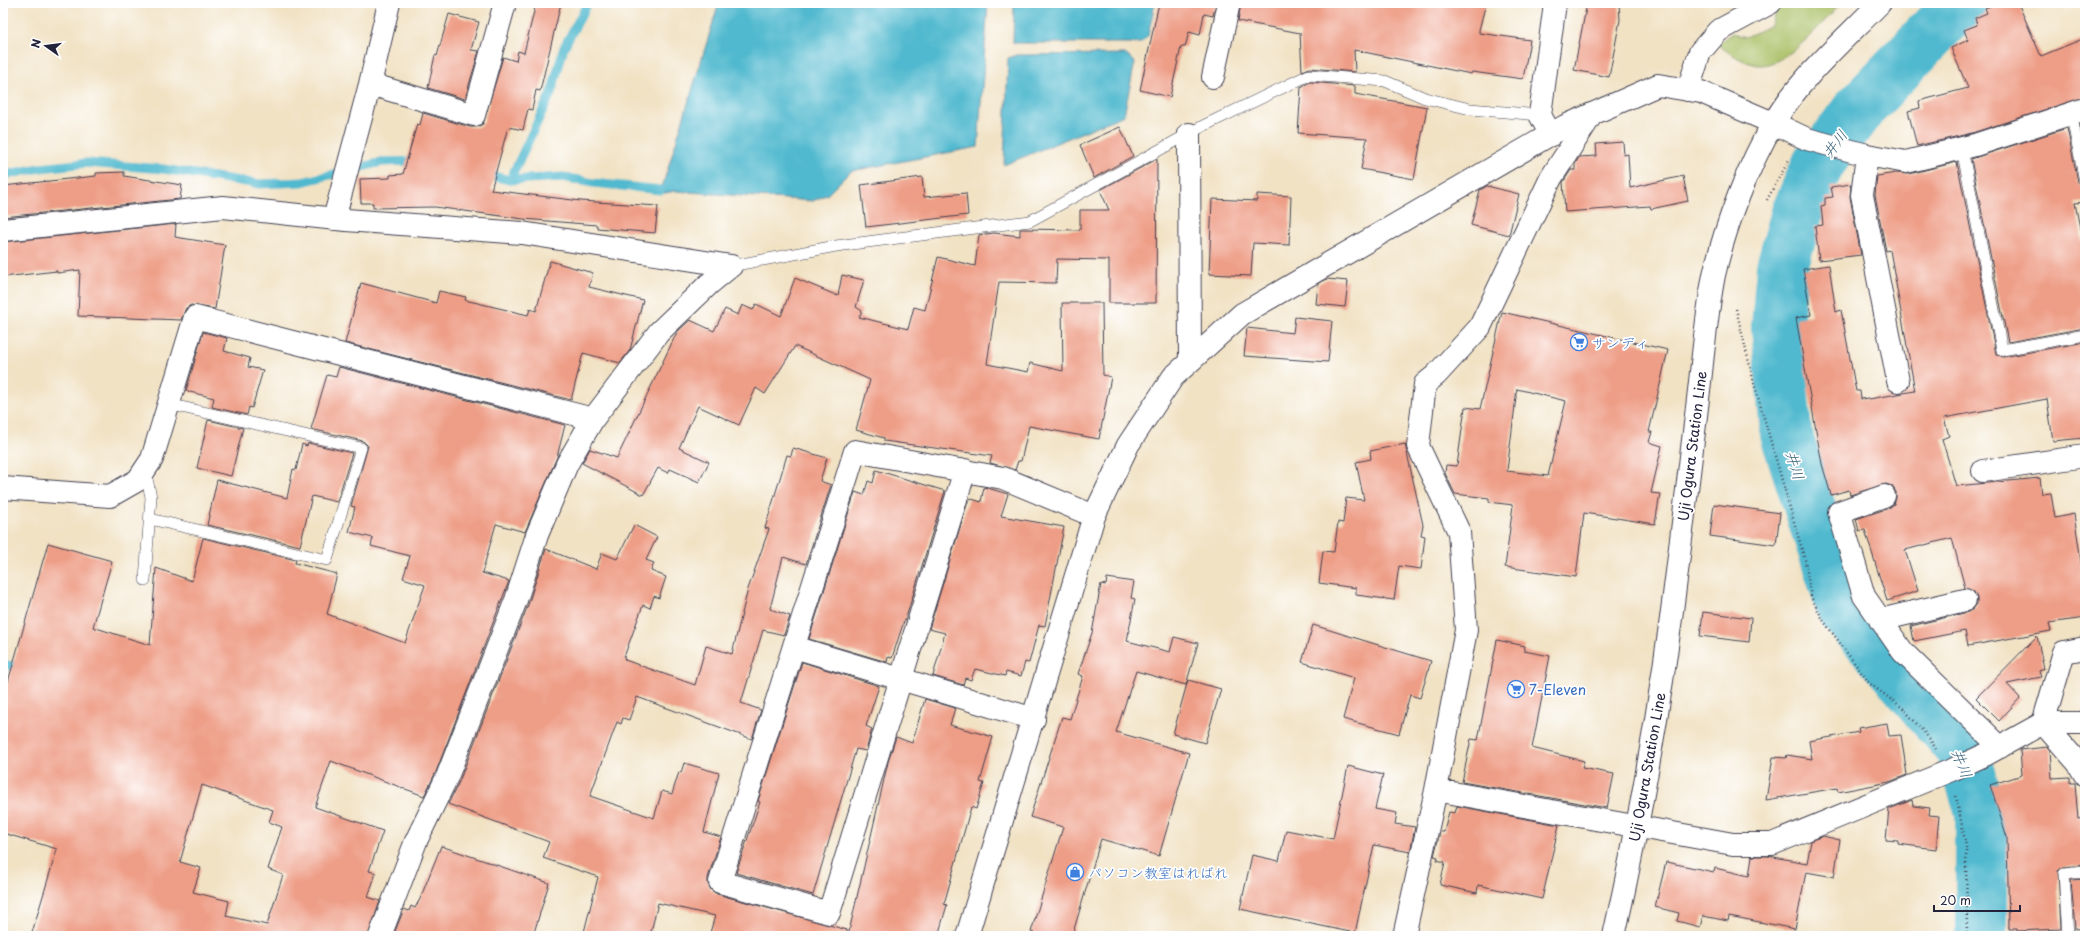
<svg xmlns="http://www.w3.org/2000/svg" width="2088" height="939" viewBox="0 0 2088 939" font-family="'Playpen Sans','Klee One',sans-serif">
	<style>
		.green { fill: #a8be62; stroke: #65704e }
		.water { fill: #51b9cf; stroke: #3a6e85 }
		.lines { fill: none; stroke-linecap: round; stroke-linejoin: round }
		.stream { stroke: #51b9cf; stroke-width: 9 }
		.river { stroke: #51b9cf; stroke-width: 52 }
		.building { fill: #ee9d86; fill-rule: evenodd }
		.service-casing { stroke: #413f50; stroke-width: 12 }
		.minor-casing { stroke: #413f50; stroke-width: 24 }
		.tertiary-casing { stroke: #413f50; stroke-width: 24 }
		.secondary-casing { stroke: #413f50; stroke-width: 24 }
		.path { stroke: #413f50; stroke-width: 2.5; stroke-dasharray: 1 3; stroke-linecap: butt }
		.service { stroke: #fff; stroke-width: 11 }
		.minor { stroke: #fff; stroke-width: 22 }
		.tertiary { stroke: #fff; stroke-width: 22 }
		.secondary { stroke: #fff; stroke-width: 22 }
		.labels { text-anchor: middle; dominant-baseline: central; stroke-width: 3.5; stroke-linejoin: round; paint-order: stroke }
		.shop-label { font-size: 14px; fill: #366cbe; stroke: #fff; text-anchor: start }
		.street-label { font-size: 14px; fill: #22223b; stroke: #fff }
		.water-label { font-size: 15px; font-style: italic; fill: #355e76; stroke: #fff }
	</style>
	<rect width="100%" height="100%" fill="#fff"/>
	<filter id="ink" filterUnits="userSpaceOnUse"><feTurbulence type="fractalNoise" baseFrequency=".025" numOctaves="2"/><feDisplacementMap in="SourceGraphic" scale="8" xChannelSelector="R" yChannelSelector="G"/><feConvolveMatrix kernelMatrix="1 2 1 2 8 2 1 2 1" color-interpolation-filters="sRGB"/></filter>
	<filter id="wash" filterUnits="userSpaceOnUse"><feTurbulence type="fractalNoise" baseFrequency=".012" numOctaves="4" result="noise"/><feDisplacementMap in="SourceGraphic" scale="16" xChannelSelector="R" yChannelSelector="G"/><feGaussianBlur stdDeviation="0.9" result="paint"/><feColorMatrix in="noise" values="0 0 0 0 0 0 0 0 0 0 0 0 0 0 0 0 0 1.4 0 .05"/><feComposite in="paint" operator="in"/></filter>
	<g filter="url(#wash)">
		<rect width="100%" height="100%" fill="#f1e2c4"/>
		<!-- green -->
		<path class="green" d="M1788,3H1841C1823,22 1787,67 1758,65C1743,63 1729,53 1717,44L1732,33L1746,37L1771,25L1776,10Z"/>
		<!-- water -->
		<path class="water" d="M719,3H988L978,147L851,171L828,194L813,201L675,191L660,194Z
			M1014,3H1155L1148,36L1141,43H1013Z
			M1125,54L1135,62L1124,115L1004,165L1008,58L1017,55Z"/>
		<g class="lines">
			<!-- stream -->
			<path class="stream" d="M484,174L510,180L552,91L564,47L588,3
				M3,175L40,168L87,163L163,169L259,184L302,182L382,162L417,161
				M510,180L563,177L593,183L661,190
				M3,664L24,669"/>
			<!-- river -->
			<path class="river" d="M1960,3L1858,110L1818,164L1797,213L1782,267L1777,327L1786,434L1843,610L1961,749L1981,811V936"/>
		</g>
		<g id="blocks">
			<!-- building -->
			<path class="building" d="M536,3H561L540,91L536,90L532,110L528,109L523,130L508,127L491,190L581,201L658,206L655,233L597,228V225L523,219L435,207L373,208V203H361L360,179L390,178V175L403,174L417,124L420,125L423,113L470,127H477L483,124L503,57L516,61L518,51L524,53Z
				M1159,3H1216L1213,16L1204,14L1200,35L1189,32L1185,47H1181L1170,97L1140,90Z
				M1241,3H1486L1479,30V33L1530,40L1523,79L1472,72L1471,74L1354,50L1355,72L1310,68L1302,71L1300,33L1238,21Z
				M1587,3H1619L1620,20L1609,77L1574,70Z
				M1998,3H2018L2041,56L2085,38V97L1972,133L1917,146L1908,111L1920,108L1919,101L1968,88L1951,48L1968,40L1964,30L1977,25L1975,18L1987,13L1985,8Z
				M449,14L479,22L471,50L479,51L465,99L428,88L435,55L437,56Z
				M1310,82L1355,86V94L1427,107L1414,179L1361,169L1367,138L1298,133L1301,87Z
				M2085,122V146L2080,124Z
				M1120,127L1133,156L1094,178L1080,145Z
				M2067,128L2078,182L2080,186L2085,188V202L2075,203L2085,253V328L2008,342L1971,159Z
				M1623,142L1624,155L1628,154L1630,188L1683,176L1688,201L1651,209L1650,206L1565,212L1563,182L1571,170H1575V164L1579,157L1597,156L1596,144Z
				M1157,159L1156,303H1109V260L1057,259L1056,283L999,282L987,364L1028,372L1030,363L1063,371L1062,303H1102L1103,375L1111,377L1099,439L1029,426L1021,461H1018L1015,470L990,463L992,456L884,441V438L856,430L870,380L795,346L765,394L756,388L739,425L698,406L679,448L709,462L699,482L670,469L668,473L658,468L643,495L582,463L590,449L617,458L677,332L690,320L714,331L725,309L738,315L742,305L753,310L756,304L781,316L795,278L838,296L842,275L864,280L856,307L862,311L859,317L908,329L914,307L925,310L938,257L975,266L979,235L994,233L1020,236V229H1023L1080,230V210H1109L1100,190Z
				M1957,162L1996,354L2003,357L2085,342V438L2053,441L2047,399L1944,418L1949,436L1942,439L1956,486L2040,478L2042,494L2051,493L2055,518L2074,514L2085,589V618L2049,623L2051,631L1968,646L1965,631L1914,641L1911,626L1968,612L1973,609L1977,604V598L1974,592L1965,588L1952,538L1905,550L1918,591L1887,601L1865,530L1859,531L1856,519L1889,508L1894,504L1896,498V492L1892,486L1886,484L1850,495L1849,490L1831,495L1822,464L1796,318L1811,315L1803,269L1829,265L1836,312L1841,310L1856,391H1860L1861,399L1868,398L1869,399L1915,391L1890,250L1886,251L1875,195L1877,176L1896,173L1909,174Z
				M124,172V176L182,185L180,199L3,217V186L96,176V173Z
				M922,177L924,197L966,193L968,215L866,227L861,185Z
				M1851,184L1850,197L1861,255L1819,260L1815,226L1823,225L1821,206L1825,205V198L1833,197L1831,187Z
				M1487,186L1519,194L1509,235L1471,225L1480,190Z
				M1257,194L1291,196L1289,245L1253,243L1251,276L1209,274L1212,199L1257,201Z
				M176,224L175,237L225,245L215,309L191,305L186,308L181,320L78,316L80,270L57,273V271L3,277V242Z
				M550,261L593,273L589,287L643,300L630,350L620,363L583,353L571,400L345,343L361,283L436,303L439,291L466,297L465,300L528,315L530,309L536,311Z
				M1327,279L1348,281L1345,307L1316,304L1318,284Z
				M1502,312L1668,350L1649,432H1652L1649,442L1662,446L1651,493L1660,494L1655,524L1584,513L1576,577L1505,567L1513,505L1489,502V498L1455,494L1445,473L1446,465L1457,466L1465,407L1480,409ZM1517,389L1566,401L1548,476L1507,471Z
				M1295,317L1332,321L1328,362L1244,356L1247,328L1293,333Z
				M203,332L227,338L224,351L250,358L248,367L263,370L252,408L249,407L247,415L212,407L214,398L186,391Z
				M339,367L565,425L557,457L525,532L496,524L482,573L509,581L436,772L424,796L331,761L315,807L383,831L369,871L376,873L368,897L380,901L368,936H31L57,849L3,833V699L48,543L112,561L93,627L150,645L156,568L192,581L203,538L296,560L295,563L337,574L327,614L405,643L425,585L403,578L410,556L371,546L373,538L349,532L355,507L351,506L368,446L363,441L311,429L327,375L336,377ZM202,785L273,810L269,822L282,827L268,869L283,875L267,925L226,916L229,901L193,892L201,868L180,862Z
				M208,420L243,428L231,476L197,468Z
				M308,443L352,453L337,502L312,496L300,546L207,525L217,480L287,498L293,469L296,470L302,444L307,446Z
				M1405,444L1423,525L1421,535L1425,536L1421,569L1399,566L1394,600L1356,595V588L1319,583L1323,551L1334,552L1338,522L1343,523L1346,498L1364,500L1356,462L1371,459L1370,451Z
				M793,448L827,458L820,481L831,485L806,564L783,557L770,609L790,616L784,635L763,630L741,703L761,710L752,739L637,697L629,720L623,718L621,724L617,722L590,796L654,818L662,791L672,794L679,772L681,773L684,763L719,773L704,832L721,837L708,878V884L711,890L717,894L847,930V936H709L715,916L658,903L650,936H583L598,877L543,858L549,842L448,804L459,782L528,605L546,549L596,569L602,553L617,559L634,525L657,537L646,560L654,563L651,571L666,577L659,598L654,596L650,608L643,605L624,657L625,660L695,685L706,646L732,654L748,589L769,529L765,528L787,455L791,456Z
				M876,470L945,491L905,621H904L892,658L888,657L887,662L809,639L855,492L864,495L868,481L873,483Z
				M984,487L1008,494L1001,516L1064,527L1045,626L1039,625L1029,663L1025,662L1021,676L1006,672L1005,676L975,669L971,680L965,678L963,685L933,676L945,633L929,629L969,498L981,502Z
				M1714,504L1780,513L1776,545L1710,536Z
				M1107,578L1134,582L1131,598L1135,599L1127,641L1170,652L1174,637L1198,643L1186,685L1136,671L1116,732L1189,753L1159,856L1101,839L1072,936H1044L1031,932L1063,827L1030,817L1062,717L1070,719L1083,676L1078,674L1092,633L1101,584L1106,585Z
				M1703,612L1751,618L1749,642L1700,636Z
				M1313,625L1431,661L1420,698L1410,695L1399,734L1343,719L1354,678L1302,662Z
				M2037,636L2044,669L2039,671L2041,677L2007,684L2020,698L1999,721L1976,698Z
				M1497,640L1525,646L1524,651L1550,656L1532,748L1584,761L1582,768L1614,774L1607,808L1462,782L1471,739L1478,740Z
				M802,662L879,686L866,726L872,729L866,751L856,749L813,895L736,873L760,802L758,801Z
				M1188,680L1221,689L1205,743L1173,734Z
				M925,699L955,708L950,725L993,737L980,782L984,783L976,809L971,807L944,904L947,905L938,936H848L888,762L896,737L912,743Z
				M1887,723L1889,736L1901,735L1907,775L1889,782L1838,792L1837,788L1766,800L1773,757L1786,758L1787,755L1812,759L1809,741L1859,732L1858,728Z
				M2047,747L2050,750L2052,778L2070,777V783H2075L2078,819L2085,818V865L2063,867L2058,871L2061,929L2017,931V929H2009L2007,837L1990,785L2022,775L2020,750Z
				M1348,766L1383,775L1375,809L1397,813L1395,824L1415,827L1410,852L1374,845L1355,933L1240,909L1252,855L1279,861L1286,830L1333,839Z
				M1912,800L1913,806L1930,808L1929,815L1939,816L1936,849L1898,844V841L1886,840L1889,809Z
				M1457,806L1559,825L1542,899L1478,885L1477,893L1440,885L1445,862L1437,860L1438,857L1434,856L1440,832H1444L1449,812L1455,813Z
				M1823,836L1840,840L1834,877L1806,872L1795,929L1729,916L1728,921L1703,916L1700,927L1677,921L1679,913L1655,907L1666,862L1714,872L1715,868L1749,876L1752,856H1768L1807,863L1811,841Z
				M441,846L549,883L533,936H393L404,909L409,911L411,906L415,908L420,899Z
				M2085,879V928L2075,929L2071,880Z"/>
		</g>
	</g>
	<g filter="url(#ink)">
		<use href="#blocks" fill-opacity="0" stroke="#413f50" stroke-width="1"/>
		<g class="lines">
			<!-- service casing -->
			<g class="service-casing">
				<path id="service" d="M2071,113L2085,181
					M1962,149L2002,350L2085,335
					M731,266L836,246L1030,221L1203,126L1309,75L1385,81L1425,98L1470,109L1540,115
					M145,470L151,497L145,580
					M150,519L327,560L361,448L168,404
					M2068,936L2064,874L2085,872"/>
			</g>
			<!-- minor casing -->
			<g class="minor-casing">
				<path id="minor" d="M1213,77L1229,3
					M370,84L474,115L505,3
					M1688,90L1700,52L1718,31L1770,3
					M1773,123L1807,139L1867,155L1906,162L1975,145L2085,109
					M1189,134L1190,361
					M1551,135L1540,115L1555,3
					M1867,155L1862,195L1898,381
					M334,219L370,84L389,3
					M3,230L223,207L346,220L522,233L731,266
					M965,470L829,913L720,882L855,451L1003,478L1094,516
					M1983,471L2085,456
					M3,488L110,496L138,480L152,459L195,317L593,419
					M1884,496L1839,512L1864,596L1903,652L2000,747
					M1880,620L1965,600
					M794,647L1034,719
					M2085,723H2043L2078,763L2085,775
					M1436,790L1733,844H1772L1954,769L1987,754L2043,723L2064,652L2085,648
					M380,936L416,841L447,777L516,600L537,535L567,464L593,419L659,332L709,284L731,266
					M1404,936L1436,790L1466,630L1459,532L1418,446L1425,384L1436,375L1480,327L1551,178L1592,114"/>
			</g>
			<!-- tertiary casing -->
			<g class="tertiary-casing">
				<path id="tertiary" d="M967,936L1094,516L1128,445L1173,377L1242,314L1565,126L1658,85L1701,92L1773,123"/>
			</g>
			<!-- secondary casing -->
			<g class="secondary-casing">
				<path id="secondary" d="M1614,936C1641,816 1662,694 1677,572C1684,515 1691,457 1698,399C1703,358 1706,316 1714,275C1725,227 1748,165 1774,122C1801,77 1843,41 1880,3"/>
			</g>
			<!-- path -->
			<path class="path" d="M1767,200L1789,160
				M1736,309L1754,383L1805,560L1811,597L1823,620L1869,683L1903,708L1929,738L1936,749
				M1956,796L1966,846L1967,936"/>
			<!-- service -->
			<use href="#service" class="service"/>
			<!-- minor -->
			<use href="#minor" class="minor"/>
			<!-- tertiary -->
			<use href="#tertiary" class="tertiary"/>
			<!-- secondary -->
			<use href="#secondary" class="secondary"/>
		</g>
	</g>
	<!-- icons -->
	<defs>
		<g id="supermarket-ring" transform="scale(0.9)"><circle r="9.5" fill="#fff" stroke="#3f7fe0" stroke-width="1.5"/><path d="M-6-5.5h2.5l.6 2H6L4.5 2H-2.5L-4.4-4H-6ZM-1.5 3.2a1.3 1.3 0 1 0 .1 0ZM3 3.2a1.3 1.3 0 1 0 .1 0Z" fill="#3f7fe0"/></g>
		<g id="shop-ring" transform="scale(0.9)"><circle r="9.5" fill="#fff" stroke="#3f7fe0" stroke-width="1.5"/><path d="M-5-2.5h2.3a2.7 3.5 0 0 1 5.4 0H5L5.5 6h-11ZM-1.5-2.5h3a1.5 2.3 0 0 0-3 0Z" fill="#3f7fe0"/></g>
	</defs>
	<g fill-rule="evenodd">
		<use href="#supermarket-ring" x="1579" y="342"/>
		<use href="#supermarket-ring" x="1516" y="689"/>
		<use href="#shop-ring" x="1075" y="872"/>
	</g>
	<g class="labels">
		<!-- shop labels -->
		<g class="shop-label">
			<text x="1592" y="342">サンディ</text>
			<text x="1529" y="689">7-Eleven</text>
			<text x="1088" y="872">パソコン教室はればれ</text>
		</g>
		<!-- street labels -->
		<g class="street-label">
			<text transform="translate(1692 446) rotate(-83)">Uji Ogura Station Line</text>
			<text transform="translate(1647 767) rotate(-80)">Uji Ogura Station Line</text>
		</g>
		<!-- water labels -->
		<g class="water-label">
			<text transform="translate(1834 143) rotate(-53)">井川</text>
			<text transform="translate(1796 465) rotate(72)">井川</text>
			<text transform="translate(1963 763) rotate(68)">井川</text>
		</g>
	</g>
	<!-- margin -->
	<rect width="2088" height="939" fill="none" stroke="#fff" stroke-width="16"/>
	<!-- north arrow -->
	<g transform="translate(46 46) rotate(284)" stroke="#ffffff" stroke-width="3" paint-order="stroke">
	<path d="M0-3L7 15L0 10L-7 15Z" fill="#22223b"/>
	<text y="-6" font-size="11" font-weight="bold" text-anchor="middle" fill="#22223b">N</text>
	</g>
	<!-- scale -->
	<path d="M1934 905v6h86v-6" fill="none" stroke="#22223b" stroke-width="2"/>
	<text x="1940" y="905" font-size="12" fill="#22223b" stroke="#ffffff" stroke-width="3" paint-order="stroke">20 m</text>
</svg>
